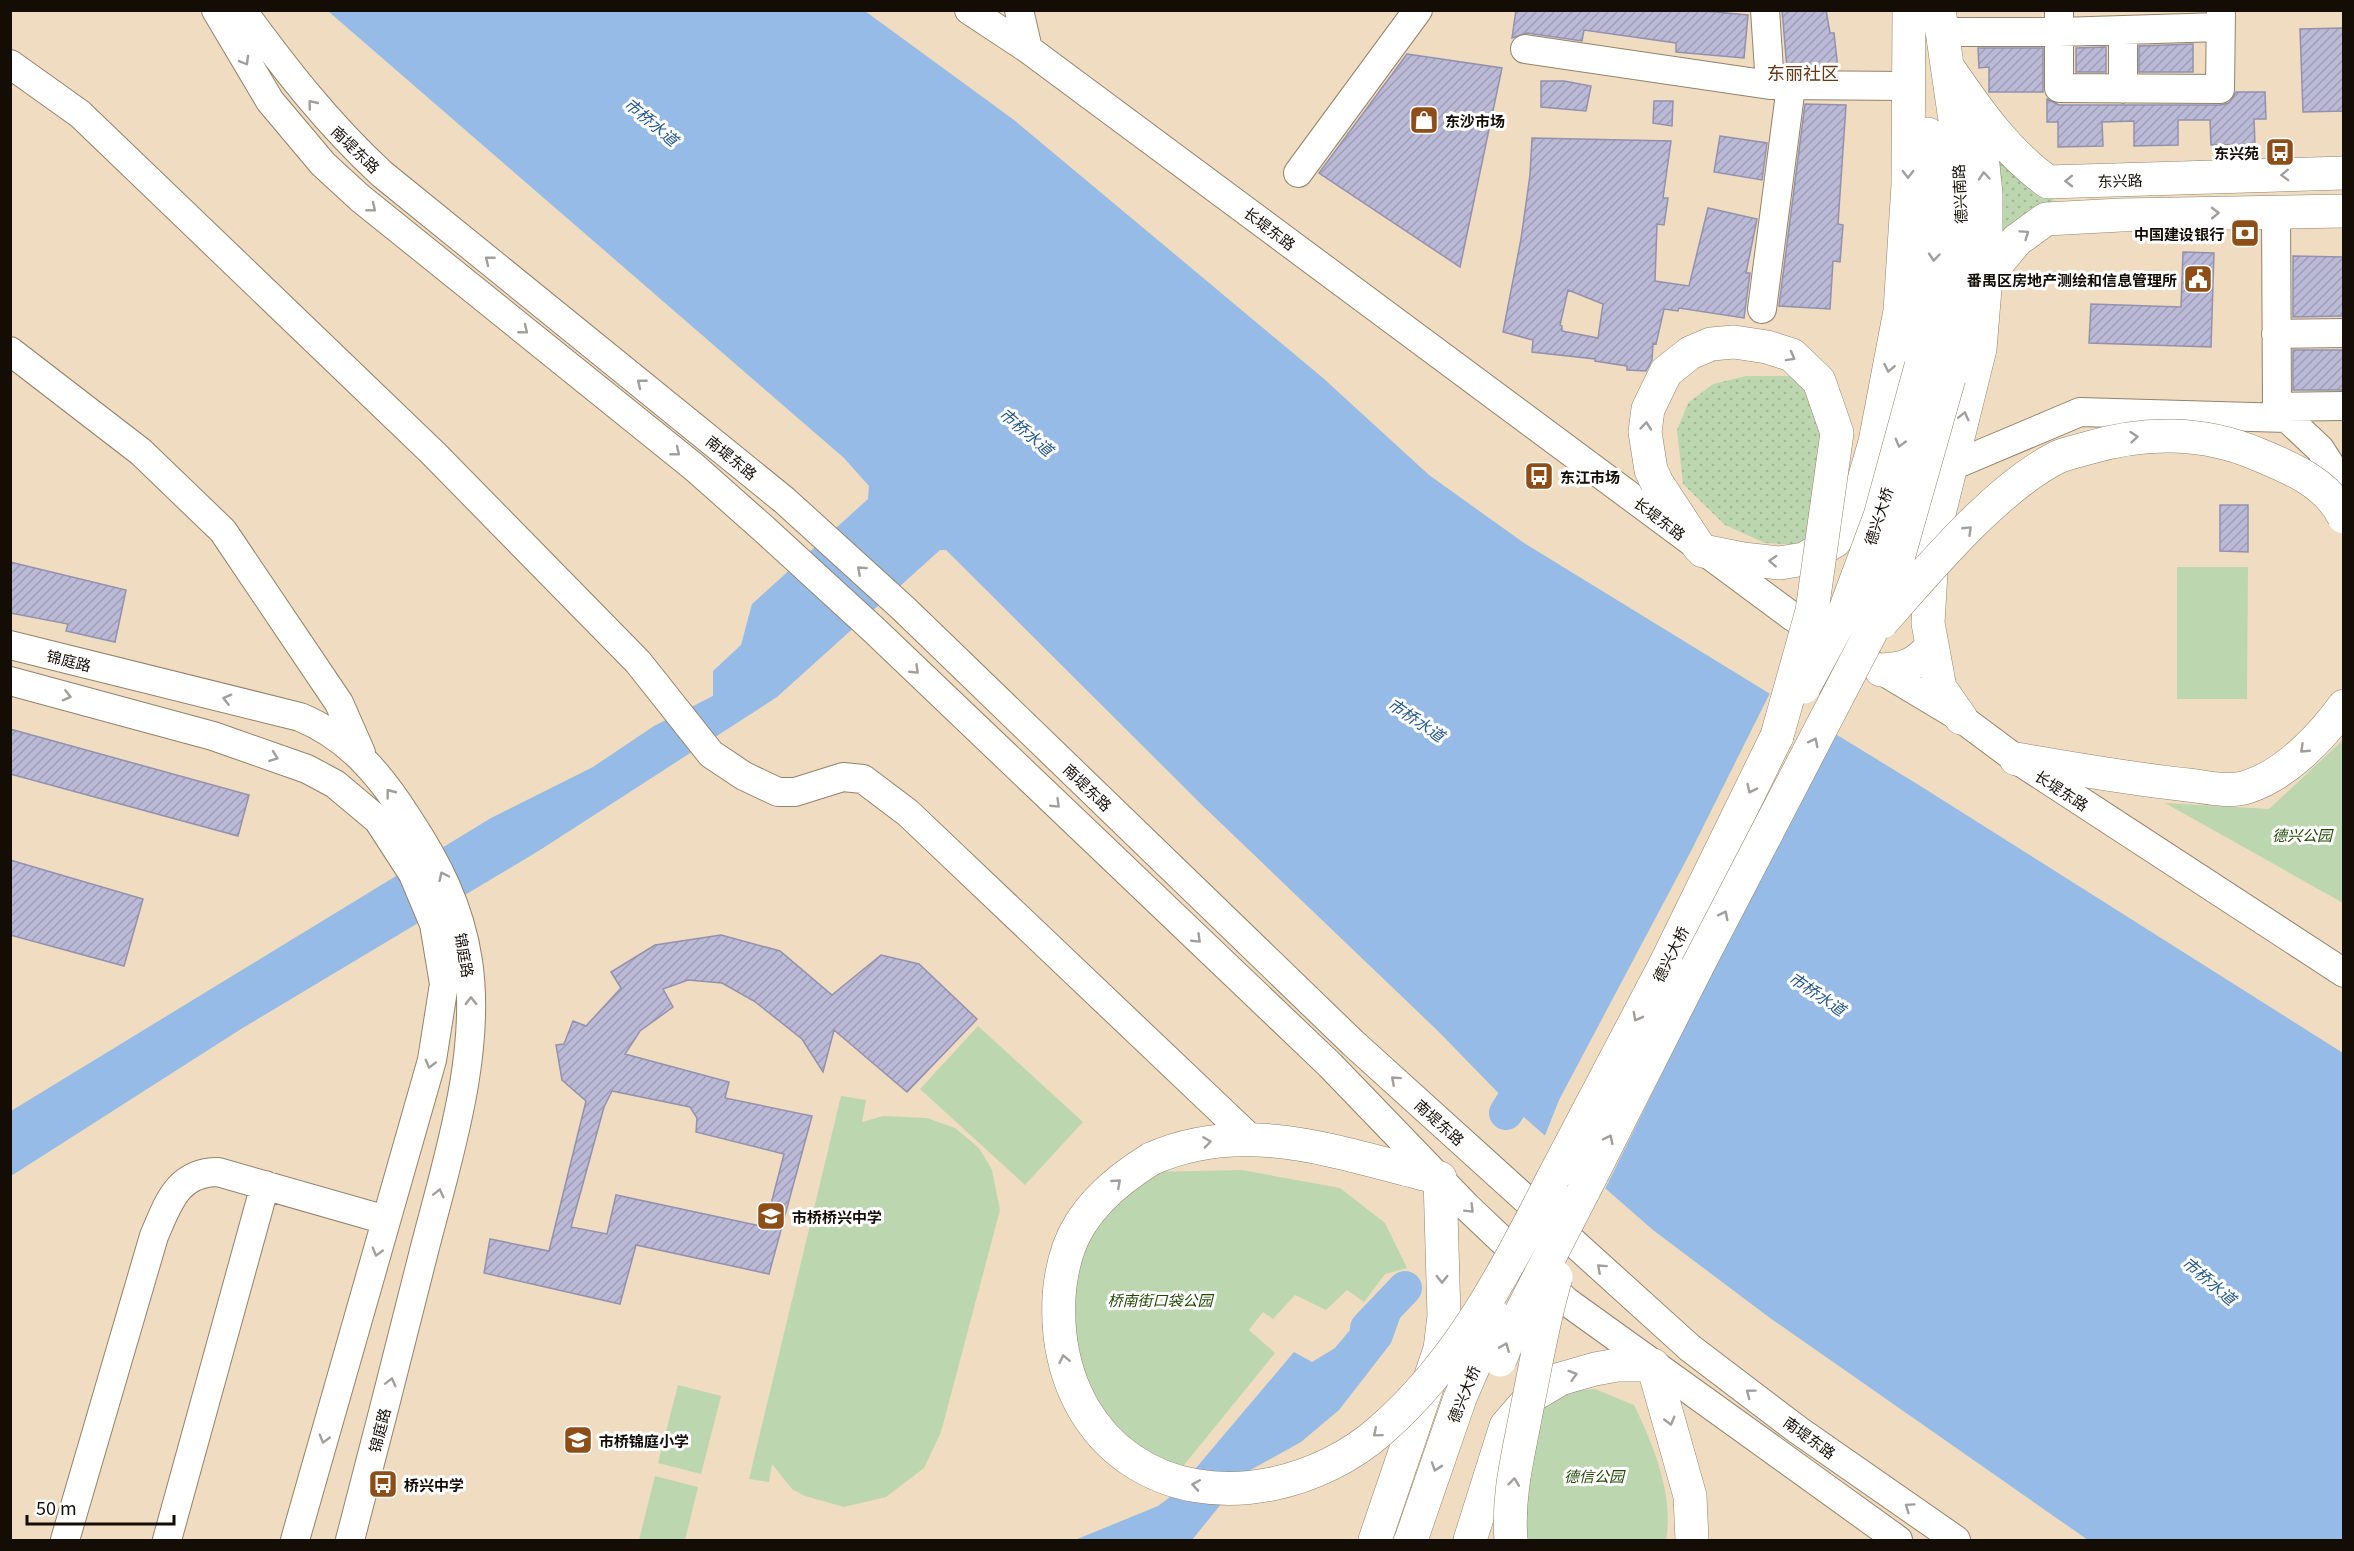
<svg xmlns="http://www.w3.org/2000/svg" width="2354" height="1551" viewBox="0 0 2354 1551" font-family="Georgia,'Noto Sans SC',serif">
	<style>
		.grass { fill: url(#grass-dots) }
		.green { fill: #bcd7b0 }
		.water { fill: #95bbe6 }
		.pier { fill: #efdcc1 }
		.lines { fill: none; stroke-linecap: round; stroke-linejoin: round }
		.river { stroke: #95bbe6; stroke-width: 34 }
		.building { fill: url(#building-hatch); stroke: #9391ae; stroke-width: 1.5; fill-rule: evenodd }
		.minor-casing { stroke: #94826a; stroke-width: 30 }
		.major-casing { stroke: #94826a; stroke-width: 34 }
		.minor { stroke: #fff; stroke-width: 28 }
		.major { stroke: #fff; stroke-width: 33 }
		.major-bridge-casing { stroke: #94826a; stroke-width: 34; stroke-linecap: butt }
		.major-bridge { stroke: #fff; stroke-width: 33 }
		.oneway { stroke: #a19e9b }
		.labels { text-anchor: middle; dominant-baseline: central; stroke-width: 6; stroke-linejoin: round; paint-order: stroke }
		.poi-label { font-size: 15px; font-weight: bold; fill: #130d05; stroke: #fff; text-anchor: start }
		.street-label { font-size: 15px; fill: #130d05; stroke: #fff }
		.park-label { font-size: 15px; font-style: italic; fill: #214803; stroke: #fff }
		.water-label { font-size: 16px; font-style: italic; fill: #23568c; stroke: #fff }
		.quarter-label { font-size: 18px; fill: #663916; stroke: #fff }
	</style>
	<defs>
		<pattern id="grass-dots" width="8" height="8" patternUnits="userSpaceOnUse" patternTransform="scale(1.5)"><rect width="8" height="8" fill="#bcd7b0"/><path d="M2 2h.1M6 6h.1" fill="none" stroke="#a1b796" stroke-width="1.8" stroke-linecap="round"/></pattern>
		<pattern id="building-hatch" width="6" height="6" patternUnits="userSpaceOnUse" patternTransform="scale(1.5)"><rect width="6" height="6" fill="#bab9d6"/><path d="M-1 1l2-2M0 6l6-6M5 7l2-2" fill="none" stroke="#9f9eb6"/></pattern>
	</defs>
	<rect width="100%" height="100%" fill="#efdcc1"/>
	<!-- grass -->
	<path class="grass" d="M1986,137L2020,172L2054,200L1992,243Z
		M1746,376H1796L1825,415L1806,545L1765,543L1725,525L1683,484L1677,430L1688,403L1713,384Z"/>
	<!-- green -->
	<path class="green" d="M2177,567H2248L2247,699H2177Z
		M2343,740V903L2165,803L2269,809Z
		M978,1026L1083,1122L1025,1185L920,1089Z
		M841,1096L866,1100L862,1122L883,1116L927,1118L955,1128L979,1148L992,1170L1000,1210L941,1432L924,1468L886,1497L844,1507L805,1496L792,1489L772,1464L769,1482L749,1479Z
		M1242,1170L1340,1188L1385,1223L1407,1268L1385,1274L1364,1302L1347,1290L1326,1310L1295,1295L1273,1319L1263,1312L1249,1330L1275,1353L1184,1465L1169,1464L1126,1450L1087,1402L1065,1330L1087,1232L1147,1172Z
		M678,1385L721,1396L701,1474L658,1463Z
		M1595,1389L1634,1405C1654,1446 1674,1495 1666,1540H1528C1518,1496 1532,1449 1541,1405L1561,1392Z
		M655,1476L698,1487L685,1540H639Z"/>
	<!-- water -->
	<path class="water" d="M328,11H865L1014,120L1323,378L1429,475L1524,543L1922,787L2343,1053V1540H2088L1770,1318L1653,1230L1511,1106L1438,1031L1204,807L946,550H940L777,697L540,850L241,1029L11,1176V1111L491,818L593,767L654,726L713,696V671L741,645L752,604L868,499L869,486L844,458Z
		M1401,1294L1400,1318L1391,1343L1339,1410L1301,1442L1247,1472L1192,1540H1075L1158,1506L1174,1494L1294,1352L1312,1362L1335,1348L1379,1295Z"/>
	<!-- pier -->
	<path class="pier" d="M1771,691L1832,729L1604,1191L1544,1138L1559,1100L1690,853Z"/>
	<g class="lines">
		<!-- river -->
		<path class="river" d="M1506,1113L1536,1065
			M1367,1328L1405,1288"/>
	</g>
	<!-- building -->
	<path class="building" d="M1516,10H1694L1748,15L1744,58L1676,52V43L1584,30L1582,41L1527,33L1512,38Z
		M1782,10H1826L1830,33H1834L1838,69H1787Z
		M2343,28V111L2303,112L2300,29Z
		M2193,44V72H2139V46Z
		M2106,47V72H2076V48Z
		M1978,48H2043V92H1989V67L1979,68Z
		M1407,54L1502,68L1460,267L1319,173Z
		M1541,81H1564L1591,86L1586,111L1541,107Z
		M2236,92H2265L2266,119H2254L2255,144L2211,145L2210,120H2178V145L2134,146V121L2102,122L2103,146L2058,147V122H2047V99L2059,105H2220L2229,103Z
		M1654,101H1673L1672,126L1653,123Z
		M1805,104L1846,105L1838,224L1843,225L1840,262L1833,261L1830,309L1779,306Z
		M1720,136L1767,143L1762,180L1714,172Z
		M1532,138L1671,141L1663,198H1668L1664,225L1657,224L1655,281L1689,286L1708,208L1757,219L1746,273H1750L1744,318L1679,308L1678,311L1664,309L1656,344L1653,343L1652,360L1646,371L1627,370V366L1595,361V359L1532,352L1533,340L1503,332L1521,239L1530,175ZM1568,290L1603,304L1598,338L1562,331V326L1560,325Z
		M2183,252L2214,253L2211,347L2089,343L2091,304L2181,307Z
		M2293,256L2343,257V316L2293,317Z
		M2293,350H2343V390H2293Z
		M2220,505H2248V552L2220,551Z
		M10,562L126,590L115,642L66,631L68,624L10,613Z
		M10,729L249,795L238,836L10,774Z
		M10,860L143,899L124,966L10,935Z
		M721,935L780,951L832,995L881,955L919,964L977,1019L907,1092L834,1030L823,1072L802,1039L754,1001L722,983L688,980L663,989L673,1007L640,1031L625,1054L729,1082L725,1098L812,1116L769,1274L636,1245L620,1304L484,1273L490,1239L549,1251L586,1101L562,1080L556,1045L564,1044L573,1021L586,1026L621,988L611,972L655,945ZM612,1091L690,1107L697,1118L696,1132L784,1154L765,1227L616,1195L607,1234L571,1227L604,1107Z"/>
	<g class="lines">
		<!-- minor casing -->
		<g class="minor-casing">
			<path id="minor" d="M216,10L270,101L323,164L360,198L694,467L765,530L873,629L1330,1065L1466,1206L1566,1301L1898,1540
				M242,10C286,70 327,123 382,174L784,500L904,609L1353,1043L1690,1348L1798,1430L1956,1540
				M969,10L1028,49L1793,617L1826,637
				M1019,10L1028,49
				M1765,10L1770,85
				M2059,10V88L2220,89L2221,10
				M1943,32H2059L2220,27
				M1525,49L1770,85L1908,86
				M10,64L80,114L433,453L638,662L711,754L744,776L778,792H795L843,777L863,779L908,813L1251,1139
				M2123,89V30
				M1298,173L1418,10
				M2276,213L2277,407L2344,406
				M1762,309L1791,86
				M2276,334L2344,333
				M10,351L141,452L223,531L339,703L361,753
				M1952,466L2080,412L2287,418L2320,449L2344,486
				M10,645L300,717C348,737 379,773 407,817C437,862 460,907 468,961C482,1054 447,1161 424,1251C400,1347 375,1444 350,1540
				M1871,664L1961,718L2016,759L2344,973
				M10,681L213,736L307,769L335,784L378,820L413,874L434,924L444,984L432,1060L295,1540
				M65,1540L154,1236C168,1204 177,1172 218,1172L386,1220
				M167,1540L265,1185"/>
		</g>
		<!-- major casing -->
		<g class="major-casing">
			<path id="major" d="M1939,10L1955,120L1961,247L1949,378
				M1949,69C1978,111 2006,152 2048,182L2344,173
				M1986,277L2017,240L2046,219L2121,215L2344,211
				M1921,366L1935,250L1928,134
				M1657,483L1699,547
				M1703,551L1743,559L1780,563L1804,559L1835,541L1854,514L1875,442L1900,311L1908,185L1909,10
				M1881,670C1904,669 1916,665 1931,647
				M1961,718L1940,688L1928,623L1933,538L1980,349L1986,277V194L1981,146L1968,98
				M2016,759C2073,769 2130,779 2188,785C2206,787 2229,793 2247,787C2285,775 2321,738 2344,706
				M1151,1159C1247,1116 1344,1155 1440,1178L1444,1316L1440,1349L1375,1540
				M1552,1180L1665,965L1777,736
				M1583,1192L1697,967
				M1470,1540L1506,1426L1533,1395L1560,1379L1595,1369L1617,1365H1653L1690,1496L1692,1540"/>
		</g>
		<!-- minor -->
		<use href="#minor" class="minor"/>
		<!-- major -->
		<use href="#major" class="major"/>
		<!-- major-bridge casing -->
		<g class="major-bridge-casing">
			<path id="major-bridge" d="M1657,483L1651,470L1645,432L1648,409L1666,372L1690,353L1711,344L1734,342L1767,347L1792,355L1819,381L1837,433L1812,611L1777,736
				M1882,622C1927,571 1997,487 2058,457C2067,453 2078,451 2088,448C2144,431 2203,431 2257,454C2289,467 2328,483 2344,517
				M1804,687L1844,613L1880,516L1921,366
				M1697,967L1870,634L1898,558L1949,378
				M1151,1159C1117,1180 1083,1208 1069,1247C1059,1275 1057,1306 1060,1335C1073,1446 1164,1506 1272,1484C1311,1476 1351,1457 1381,1430C1459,1362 1506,1271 1552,1180
				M1500,1360L1512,1330L1583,1192
				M1411,1540L1460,1398L1495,1317
				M1511,1540C1507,1496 1519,1452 1527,1408C1536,1364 1543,1320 1556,1277"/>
		</g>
		<!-- major-bridge -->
		<use href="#major-bridge" class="major-bridge"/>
	</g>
	<!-- one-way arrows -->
	<defs><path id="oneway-chevron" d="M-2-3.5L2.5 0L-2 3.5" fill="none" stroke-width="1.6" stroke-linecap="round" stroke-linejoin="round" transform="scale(1.5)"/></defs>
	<g class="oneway">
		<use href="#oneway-chevron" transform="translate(245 61) rotate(60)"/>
		<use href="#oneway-chevron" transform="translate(312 104) rotate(-129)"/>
		<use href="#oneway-chevron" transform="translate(1908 174) rotate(90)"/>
		<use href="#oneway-chevron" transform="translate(2285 175) rotate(178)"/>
		<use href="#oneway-chevron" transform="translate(1984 176) rotate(-95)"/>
		<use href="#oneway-chevron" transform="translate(2069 181) rotate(179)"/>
		<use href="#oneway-chevron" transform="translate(372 208) rotate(39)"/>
		<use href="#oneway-chevron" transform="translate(2215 213) rotate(-1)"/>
		<use href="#oneway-chevron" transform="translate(2025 234) rotate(-35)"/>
		<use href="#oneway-chevron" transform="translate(1934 257) rotate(95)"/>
		<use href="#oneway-chevron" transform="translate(489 260) rotate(-141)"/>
		<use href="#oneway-chevron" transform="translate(524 330) rotate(39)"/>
		<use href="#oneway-chevron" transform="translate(1791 357) rotate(29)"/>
		<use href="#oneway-chevron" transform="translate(1889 368) rotate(101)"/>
		<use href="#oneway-chevron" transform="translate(641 383) rotate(-141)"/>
		<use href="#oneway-chevron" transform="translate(1964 416) rotate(-76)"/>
		<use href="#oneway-chevron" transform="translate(1646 426) rotate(-85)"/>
		<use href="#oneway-chevron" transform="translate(2134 437) rotate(-5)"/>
		<use href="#oneway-chevron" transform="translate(1900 443) rotate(105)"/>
		<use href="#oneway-chevron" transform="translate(676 452) rotate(39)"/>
		<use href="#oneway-chevron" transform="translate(1968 530) rotate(-44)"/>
		<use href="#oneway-chevron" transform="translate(1773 561) rotate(-177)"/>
		<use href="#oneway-chevron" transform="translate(861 570) rotate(-138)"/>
		<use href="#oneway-chevron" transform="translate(915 670) rotate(44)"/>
		<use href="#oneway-chevron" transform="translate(67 696) rotate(14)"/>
		<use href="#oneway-chevron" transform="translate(227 699) rotate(-166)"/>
		<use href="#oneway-chevron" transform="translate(1814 742) rotate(-63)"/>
		<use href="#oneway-chevron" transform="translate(2304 749) rotate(137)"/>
		<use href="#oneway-chevron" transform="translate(274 757) rotate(20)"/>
		<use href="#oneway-chevron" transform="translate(1751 789) rotate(116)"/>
		<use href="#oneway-chevron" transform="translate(390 793) rotate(-127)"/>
		<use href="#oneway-chevron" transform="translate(1056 804) rotate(44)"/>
		<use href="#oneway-chevron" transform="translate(443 876) rotate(-115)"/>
		<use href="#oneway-chevron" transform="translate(1724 915) rotate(-63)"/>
		<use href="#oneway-chevron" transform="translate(1197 939) rotate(44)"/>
		<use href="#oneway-chevron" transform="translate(471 1001) rotate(-91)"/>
		<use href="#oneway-chevron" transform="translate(1637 1017) rotate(118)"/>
		<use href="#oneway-chevron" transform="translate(430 1064) rotate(105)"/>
		<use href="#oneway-chevron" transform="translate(1395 1080) rotate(-138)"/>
		<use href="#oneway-chevron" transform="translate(1609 1139) rotate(-63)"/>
		<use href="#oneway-chevron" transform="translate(1207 1142) rotate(-8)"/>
		<use href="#oneway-chevron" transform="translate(1117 1183) rotate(-41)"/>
		<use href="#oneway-chevron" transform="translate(439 1193) rotate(-76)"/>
		<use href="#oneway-chevron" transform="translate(1470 1209) rotate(45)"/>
		<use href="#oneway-chevron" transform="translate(377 1252) rotate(106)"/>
		<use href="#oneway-chevron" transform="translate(1601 1268) rotate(-138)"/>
		<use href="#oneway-chevron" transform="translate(1442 1279) rotate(90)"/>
		<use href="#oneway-chevron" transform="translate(1505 1347) rotate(-68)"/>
		<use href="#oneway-chevron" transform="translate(1064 1359) rotate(-102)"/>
		<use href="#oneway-chevron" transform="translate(1573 1375) rotate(-17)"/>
		<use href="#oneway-chevron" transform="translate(391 1382) rotate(-76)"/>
		<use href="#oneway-chevron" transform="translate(1750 1393) rotate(-143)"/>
		<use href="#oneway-chevron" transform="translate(1670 1421) rotate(75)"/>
		<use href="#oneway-chevron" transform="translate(1377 1433) rotate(140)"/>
		<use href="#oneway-chevron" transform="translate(324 1439) rotate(106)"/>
		<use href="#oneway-chevron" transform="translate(1436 1467) rotate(109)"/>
		<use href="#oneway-chevron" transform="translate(1514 1482) rotate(-83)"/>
		<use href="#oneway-chevron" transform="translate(1196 1485) rotate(-171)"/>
		<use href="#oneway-chevron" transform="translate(1909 1507) rotate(-145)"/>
	</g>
	<!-- icons -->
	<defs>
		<g id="shop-square" transform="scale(1.5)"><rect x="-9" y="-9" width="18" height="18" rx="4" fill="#8e4e17" stroke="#fff"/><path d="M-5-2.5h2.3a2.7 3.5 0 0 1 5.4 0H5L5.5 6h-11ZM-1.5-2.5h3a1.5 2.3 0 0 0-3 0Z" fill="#fff"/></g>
		<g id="bus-square" transform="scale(1.5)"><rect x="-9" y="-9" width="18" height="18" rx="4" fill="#8e4e17" stroke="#fff"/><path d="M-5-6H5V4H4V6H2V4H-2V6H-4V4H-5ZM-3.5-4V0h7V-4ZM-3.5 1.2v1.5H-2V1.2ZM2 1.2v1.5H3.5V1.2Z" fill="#fff"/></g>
		<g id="bank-square" transform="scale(1.5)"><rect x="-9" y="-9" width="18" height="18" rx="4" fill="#8e4e17" stroke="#fff"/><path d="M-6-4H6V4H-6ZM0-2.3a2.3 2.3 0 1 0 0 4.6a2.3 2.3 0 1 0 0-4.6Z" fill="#fff"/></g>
		<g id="civic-square" transform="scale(1.5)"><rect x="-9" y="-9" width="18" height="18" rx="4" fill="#8e4e17" stroke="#fff"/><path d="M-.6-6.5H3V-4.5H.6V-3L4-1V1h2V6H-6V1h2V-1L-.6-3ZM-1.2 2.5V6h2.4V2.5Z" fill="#fff"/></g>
		<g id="school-square" transform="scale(1.5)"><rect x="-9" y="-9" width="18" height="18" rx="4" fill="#8e4e17" stroke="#fff"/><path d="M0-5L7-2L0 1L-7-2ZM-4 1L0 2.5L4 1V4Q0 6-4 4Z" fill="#fff"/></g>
	</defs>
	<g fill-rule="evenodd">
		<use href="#shop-square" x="1424" y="120"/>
		<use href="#bus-square" x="2280" y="152"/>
		<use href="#bank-square" x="2245" y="233"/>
		<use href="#civic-square" x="2198" y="279"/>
		<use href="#bus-square" x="1539" y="476"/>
		<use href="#school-square" x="771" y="1216"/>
		<use href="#school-square" x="578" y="1440"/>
		<use href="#bus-square" x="383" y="1484"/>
	</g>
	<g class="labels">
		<!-- poi labels -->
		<g class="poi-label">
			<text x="1445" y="120">东沙市场</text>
			<text x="2259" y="152" text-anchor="end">东兴苑</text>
			<text x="2224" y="233" text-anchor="end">中国建设银行</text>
			<text x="2177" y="279" text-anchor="end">番禺区房地产测绘和信息管理所</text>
			<text x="1560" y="476">东江市场</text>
			<text x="792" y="1216">市桥桥兴中学</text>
			<text x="599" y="1440">市桥锦庭小学</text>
			<text x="404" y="1484">桥兴中学</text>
		</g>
		<!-- street labels -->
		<g class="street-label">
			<text transform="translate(356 149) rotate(44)">南堤东路</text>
			<text transform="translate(2120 180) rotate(-2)">东兴路</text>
			<text transform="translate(1959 194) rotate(-93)">德兴南路</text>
			<text transform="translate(1270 228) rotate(37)">长堤东路</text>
			<text transform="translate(732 457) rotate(39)">南堤东路</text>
			<text transform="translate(1878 516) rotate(-72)">德兴大桥</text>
			<text transform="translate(1660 518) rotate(37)">长堤东路</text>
			<text transform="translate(69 660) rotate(14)">锦庭路</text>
			<text transform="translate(1088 787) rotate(44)">南堤东路</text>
			<text transform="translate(2062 790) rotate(33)">长堤东路</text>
			<text transform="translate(1670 954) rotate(-63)">德兴大桥</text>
			<text transform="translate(465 955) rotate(80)">锦庭路</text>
			<text transform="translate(1440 1122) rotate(42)">南堤东路</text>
			<text transform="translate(1463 1394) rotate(-68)">德兴大桥</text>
			<text transform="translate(379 1430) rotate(-76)">锦庭路</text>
			<text transform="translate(1810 1437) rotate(36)">南堤东路</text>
		</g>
		<!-- park labels -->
		<g class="park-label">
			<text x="2302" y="834">德兴公园</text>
			<text x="1160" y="1299">桥南街口袋公园</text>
			<text x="1594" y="1475">德信公园</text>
		</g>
		<!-- water labels -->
		<g class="water-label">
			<text transform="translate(652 121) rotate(40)">市桥水道</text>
			<text transform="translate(1027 431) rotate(40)">市桥水道</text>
			<text transform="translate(1417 719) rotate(34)">市桥水道</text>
			<text transform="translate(1818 993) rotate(34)">市桥水道</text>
			<text transform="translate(2210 1280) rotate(40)">市桥水道</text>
		</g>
		<!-- quarter labels -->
		<g class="quarter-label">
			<text x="1803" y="72">东丽社区</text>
		</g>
	</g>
	<!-- border -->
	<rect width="2354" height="1551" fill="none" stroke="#130d05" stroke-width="24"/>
	<!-- scale -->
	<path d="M27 1515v9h147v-9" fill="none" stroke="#130d05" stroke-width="3"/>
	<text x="36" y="1515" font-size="18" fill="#130d05" stroke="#ffffff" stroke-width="4.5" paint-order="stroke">50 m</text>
</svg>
